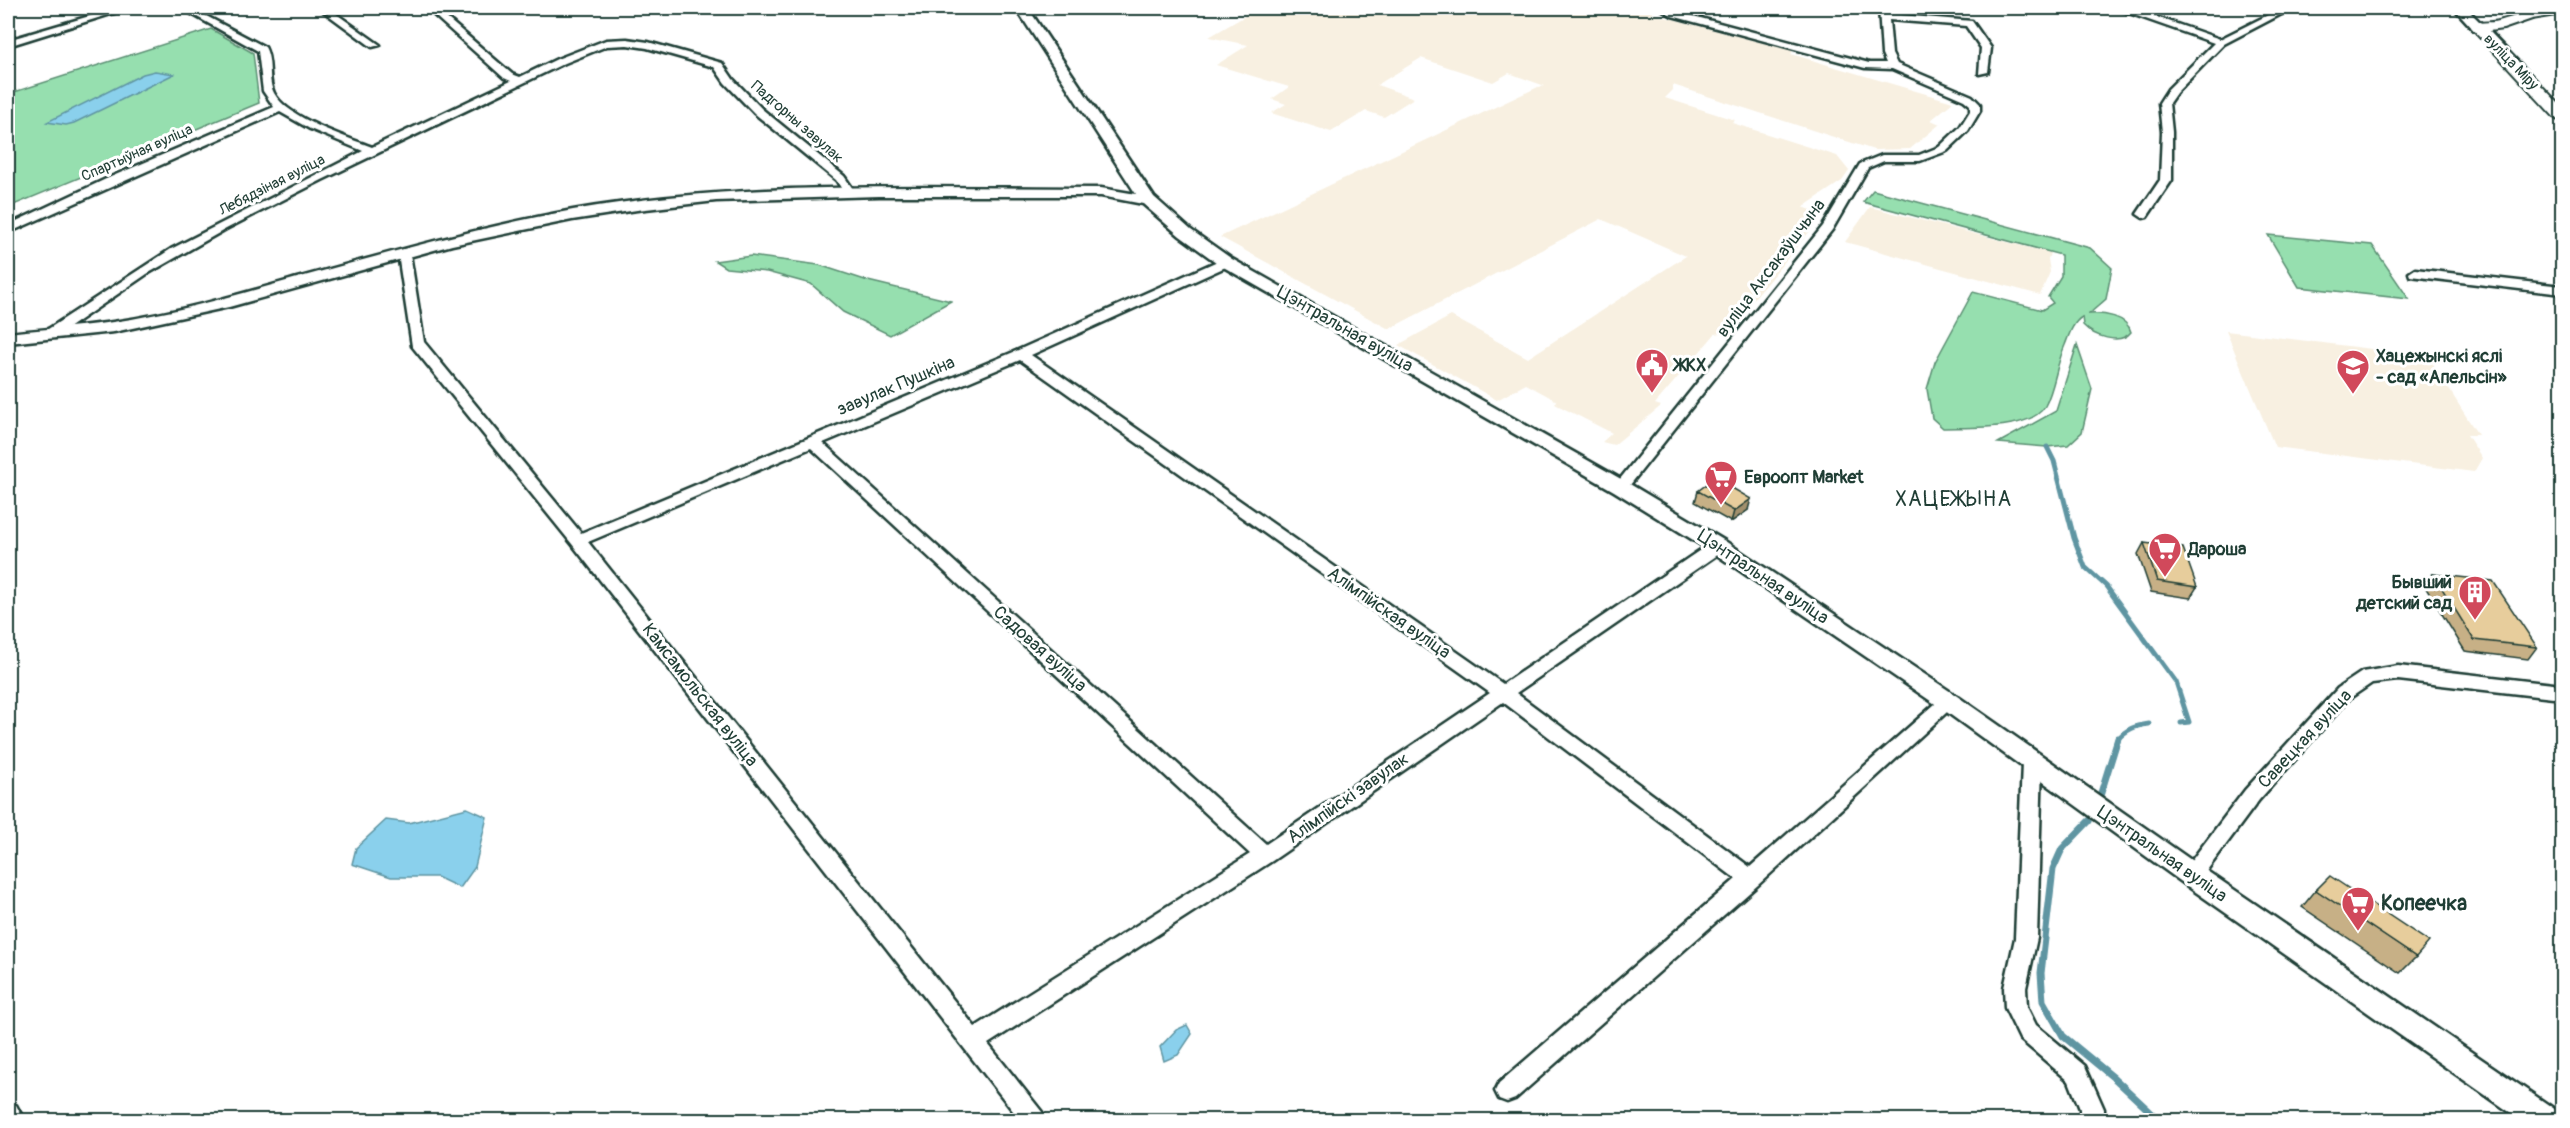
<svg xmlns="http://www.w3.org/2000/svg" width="2570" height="1128" viewBox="0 0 2570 1128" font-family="Pangolin,sans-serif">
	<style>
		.built { fill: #f8f0e1 }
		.green { fill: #96dfaf; stroke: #5a8e72; stroke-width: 1.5 }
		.water { fill: #8ad0ec; stroke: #5f95a2; stroke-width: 1.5 }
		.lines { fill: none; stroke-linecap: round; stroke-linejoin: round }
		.stream-far1 { stroke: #5f95a2; stroke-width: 5 }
		.stream { stroke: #5f95a2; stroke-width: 7 }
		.minor-casing { stroke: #1f3d34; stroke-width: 5 }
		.tertiary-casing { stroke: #1f3d34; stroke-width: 5 }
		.secondary-casing { stroke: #1f3d34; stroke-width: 4 }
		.minor { fill: #fff; fill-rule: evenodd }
		.tertiary { fill: #fff; fill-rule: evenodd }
		.secondary { fill: #fff; fill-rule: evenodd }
		.wall { fill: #c7b086; stroke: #1f3d34; stroke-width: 1.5 }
		.shaded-wall { fill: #a2906d; stroke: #1f3d34; stroke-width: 1.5 }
		.building { fill: #e7cd9c; stroke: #1f3d34; stroke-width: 1.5 }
		.labels { text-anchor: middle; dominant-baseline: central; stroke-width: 6; stroke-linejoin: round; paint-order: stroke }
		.far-street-label { font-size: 15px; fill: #1f3d34; stroke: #fff }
		.street-label { font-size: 18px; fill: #1f3d34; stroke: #fff }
		.poi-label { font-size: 18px; font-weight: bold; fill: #1f3d34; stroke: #fff; text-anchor: start }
		.quarter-label { font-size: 21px; letter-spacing: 1.5px; fill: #1f3d34; stroke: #fff }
		.near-poi-label { font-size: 21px; font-weight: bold; fill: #1f3d34; stroke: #fff; text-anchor: start }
	</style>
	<rect width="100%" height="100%" fill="#fff"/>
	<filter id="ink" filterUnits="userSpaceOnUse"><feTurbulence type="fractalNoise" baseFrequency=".0167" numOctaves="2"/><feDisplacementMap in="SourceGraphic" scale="12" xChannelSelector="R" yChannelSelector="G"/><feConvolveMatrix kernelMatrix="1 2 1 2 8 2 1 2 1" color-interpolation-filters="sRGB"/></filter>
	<g filter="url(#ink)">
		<!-- built -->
		<path class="built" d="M1259,8H1657L1650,13L1793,51L1791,54L1953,102L1931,120L1940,124L1910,149L1874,150L1673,85V90L1665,98L1735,120L1732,123L1837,156L1849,171L1842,181L1803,207L1817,212L1806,223L1810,231L1726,332L1715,334L1655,404L1661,406L1614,445L1602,442L1612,433L1555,404L1557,401L1526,384L1497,400L1398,345L1451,316L1528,358L1686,256L1601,219L1389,329L1220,237L1538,87L1545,86L1509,73L1493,82L1421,58L1377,85L1414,98L1384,117L1366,111L1331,132L1271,113L1286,104L1272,99L1289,87L1216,65L1248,45L1209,37Z
			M1870,207L2050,253L2048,259L2050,272L2040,295L1845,242Z
			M2226,331L2428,356L2478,435H2467L2482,458L2474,472L2275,447Z"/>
		<!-- green -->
		<path class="green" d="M211,29L253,53L259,103L9,207L8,94Z
			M1873,190L2090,248L2112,268L2106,299L2089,314C2103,313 2127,316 2131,332C2120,346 2093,336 2083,325L2082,317C2073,322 2069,335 2065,345C2056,365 2055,387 2045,406C2031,431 1968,427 1943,428L1932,418L1927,389L1935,362L1973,292L2042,310L2053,303L2048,297L2061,276V255L1863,202Z
			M2268,235L2372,245L2409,299L2299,287Z
			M751,256L819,265L868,281L951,301L890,335L843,312L811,284L767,272L726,268L715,261Z
			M2077,345L2092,389L2082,432L2068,445L2047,447L1998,443L2056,411Z"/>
		<!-- water -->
		<path class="water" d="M155,71L174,74L74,123L66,125L47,122L143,74Z
			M467,808L487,817L475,867L460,888L437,877H391L352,864L356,848L386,820L409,823Z
			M1187,1025L1192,1034L1178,1055L1164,1061L1160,1047L1176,1030Z"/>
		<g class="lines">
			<!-- stream-far1 -->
			<path class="stream-far1" d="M2047,447L2054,461L2074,538L2085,567L2106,586L2176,682L2189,722L2181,723
				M2117,740C2126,729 2135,726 2149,724"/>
			<!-- stream -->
			<path class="stream" d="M2100,796L2118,738
				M2089,821L2062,849L2053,869L2041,973L2043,1001L2063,1036L2114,1078L2159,1120"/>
			<!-- minor casing -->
			<g class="minor-casing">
				<path id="minor" d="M117,8H130L8,46V40Z
					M181,8H191L265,47C273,62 267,79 274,93C287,118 346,137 372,147L511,81L504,78L426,8H435L512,74L520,77L557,59L606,40L627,39L648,42L722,63L733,79L762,109L844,176L855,192L849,196L845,194L836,180L754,113L725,83L714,67L647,48L627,45L607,46L565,63L322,180L226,229L147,274L55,337H45L43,334L45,331L171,249L363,151L310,129L280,112L8,233V225L106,179L274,107L263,91L258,51Z
					M319,8H328L380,45L372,47Z
					M1660,8H1671L1678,12L1869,63H1886L1882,54L1879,8H1887L1888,14L1972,21L1991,48L1988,72L1979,74L1981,48L1966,26L1889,20L1892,54L1897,64L1972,96L1980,104V111L1968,131L1947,151L1920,161H1884L1868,168L1832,230L1626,490H1616L1613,487L1616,484L1823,226L1860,164L1882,155H1919L1939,147L1960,127L1970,111V105L1964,100L1892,69L1865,68L1672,16Z
					M2119,8H2131L2220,39L2282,8H2293L2224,44L2176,93L2169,103L2172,132V180L2147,217L2143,218L2137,214L2160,180L2162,132L2159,103L2168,89L2214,43L2120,10Z
					M404,250L410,254L424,342L581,533L1016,351L1222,259H1230L1232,262L1230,265L1031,355L1503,684L1712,542H1724L1726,546L1724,550L1516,693L1750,867L1943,697L1949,695L1955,697L1958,702L1758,885L1515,1099L1507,1102L1499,1099L1495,1091L1499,1083L1736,879L1503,702L1272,861L988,1044L1042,1112L1046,1120H1020L572,544L412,346L398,254ZM1020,360L1490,693L1266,844L823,443ZM811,448L1250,854L975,1027L588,542Z
					M2415,269L2562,286V294L2410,276L2409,273Z
					M2398,666L2562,685V699L2398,680L2372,683L2350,698L2259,800L2199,881L2192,884L2185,881L2182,875L2185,869L2245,790L2338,688L2362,672Z
					M2032,756L2039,758L2042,763L2037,938L2026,988L2027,1007L2036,1025L2085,1066L2104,1109V1120H2080V1109L2069,1081L2020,1039L2005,1008L2004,988L2015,938L2022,763L2025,758Z
					M8,1102L16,1105L24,1120H8Z"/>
			</g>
			<!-- tertiary casing -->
			<g class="tertiary-casing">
				<path id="tertiary" d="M1016,8H1028L1154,197L1191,230L1232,259L1628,483L1725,541L1957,696L2201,867L2556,1110L2560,1120H2521L2183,883L1941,708L1711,551L1614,491L1220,265L1180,236L1143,204L1101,196H879L716,201L637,210L572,220L452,245L229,307L114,332L8,343V333C43,329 79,327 113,322C175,313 237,295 297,278C389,253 480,227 573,210C747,180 926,188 1101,188L1136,194Z
					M2454,8H2466L2482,24V30H2474Z"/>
			</g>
			<!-- secondary casing -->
			<g class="secondary-casing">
				<path id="secondary" d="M2552,8H2562V14L2532,19L2503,29L2489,31L2562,107V121L2556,119L2471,27C2478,20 2490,24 2499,21C2517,16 2533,10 2552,8Z"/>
			</g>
			<!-- minor -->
			<use href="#minor" class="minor"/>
			<!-- tertiary -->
			<use href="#tertiary" class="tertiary"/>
			<!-- secondary -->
			<use href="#secondary" class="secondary"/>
		</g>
		<!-- wall -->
		<path class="wall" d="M1698,491L1748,510L1731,522L1695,502Z
			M2144,543L2197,587L2190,598L2151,592L2138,554Z
			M2433,574L2537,647L2528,659L2465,651L2424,585Z
			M2316,890L2416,957L2400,973L2302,907Z"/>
		<!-- shaded-wall -->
		<path class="shaded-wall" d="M1751,499L1748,510L1731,522L1734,511Z"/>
		<!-- building -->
		<path class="building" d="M1715,478L1751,499L1734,511L1698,491Z
			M2144,543L2183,548L2197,587L2157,581Z
			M2433,574L2493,581L2537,647L2474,640Z
			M2330,876L2429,942L2416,957L2316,890Z"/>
	</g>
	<!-- icons -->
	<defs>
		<g id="civic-pin" transform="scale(1.725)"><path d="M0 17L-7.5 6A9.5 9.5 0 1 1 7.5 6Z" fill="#d1495b" stroke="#fff"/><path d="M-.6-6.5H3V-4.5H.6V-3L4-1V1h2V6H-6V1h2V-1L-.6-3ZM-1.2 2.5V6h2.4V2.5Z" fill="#fff"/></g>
		<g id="school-pin" transform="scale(1.725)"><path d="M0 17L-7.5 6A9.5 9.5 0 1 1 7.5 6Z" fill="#d1495b" stroke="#fff"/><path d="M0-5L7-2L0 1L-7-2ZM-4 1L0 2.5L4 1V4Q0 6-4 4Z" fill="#fff"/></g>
		<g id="supermarket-pin" transform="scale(1.725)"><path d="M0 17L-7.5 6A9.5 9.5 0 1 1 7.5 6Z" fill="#d1495b" stroke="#fff"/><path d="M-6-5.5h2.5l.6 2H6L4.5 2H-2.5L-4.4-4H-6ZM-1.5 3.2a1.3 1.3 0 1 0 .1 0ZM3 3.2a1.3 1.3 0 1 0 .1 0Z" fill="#fff"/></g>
		<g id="building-pin" transform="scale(1.725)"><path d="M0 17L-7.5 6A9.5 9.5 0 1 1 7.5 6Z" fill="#d1495b" stroke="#fff"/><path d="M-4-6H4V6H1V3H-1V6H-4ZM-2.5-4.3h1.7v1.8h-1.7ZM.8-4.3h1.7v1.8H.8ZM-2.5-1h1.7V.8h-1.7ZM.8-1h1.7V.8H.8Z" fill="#fff"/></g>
	</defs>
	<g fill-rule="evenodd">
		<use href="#civic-pin" x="1652" y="365"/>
		<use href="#school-pin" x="2353" y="366"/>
		<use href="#supermarket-pin" x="1721" y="477"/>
		<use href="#supermarket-pin" x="2165" y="549"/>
		<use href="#building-pin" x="2475" y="592"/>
		<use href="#supermarket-pin" x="2358" y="903"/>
	</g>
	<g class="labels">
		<!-- far-street labels -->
		<g class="far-street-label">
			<text transform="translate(2511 62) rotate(46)">вуліца Міру</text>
			<text transform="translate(797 122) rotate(41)">Падгорны завулак</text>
			<text transform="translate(137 153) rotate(-24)">Спартыўная вуліца</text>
			<text transform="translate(272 185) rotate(-27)">Лебядзіная вуліца</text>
		</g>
		<!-- street labels -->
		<g class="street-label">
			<text transform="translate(1771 268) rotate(-53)">вуліца Аксакаўшчына</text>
			<text transform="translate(1345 329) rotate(30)">Цэнтральная вуліца</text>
			<text transform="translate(896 386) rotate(-23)">завулак Пушкіна</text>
			<text transform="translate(1763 577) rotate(34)">Цэнтральная вуліца</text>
			<text transform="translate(1389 613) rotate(35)">Алімпійская вуліца</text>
			<text transform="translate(1040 649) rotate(42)">Садовая вуліца</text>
			<text transform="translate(700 695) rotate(52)">Камсамольская вуліца</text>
			<text transform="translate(2305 739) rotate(-47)">Савецкая вуліца</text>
			<text transform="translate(1348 798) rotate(-35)">Алімпійскі завулак</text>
			<text transform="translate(2162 854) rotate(35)">Цэнтральная вуліца</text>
		</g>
		<!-- poi labels -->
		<g class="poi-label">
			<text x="2376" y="356">Хацежынскі яслі<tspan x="2376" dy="21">- сад «Апельсін»</tspan></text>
			<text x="1675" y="365">ЖКХ</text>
			<text x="1744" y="477">Евроопт Market</text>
			<text x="2188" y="549">Дароша</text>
			<text x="2452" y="582" text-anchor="end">Бывший<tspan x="2452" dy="21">детский сад</tspan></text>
		</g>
		<!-- quarter labels -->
		<g class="quarter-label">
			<text x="1954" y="499">ХАЦЕЖЫНА</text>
		</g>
		<!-- near-poi labels -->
		<g class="near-poi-label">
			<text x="2381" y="903">Копеечка</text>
		</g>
	</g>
	<!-- margin -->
	<rect width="2570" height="1128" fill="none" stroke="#fff" stroke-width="30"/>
	<rect x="15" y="15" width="2540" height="1098" fill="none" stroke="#1f3d34" stroke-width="2" filter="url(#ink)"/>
</svg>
